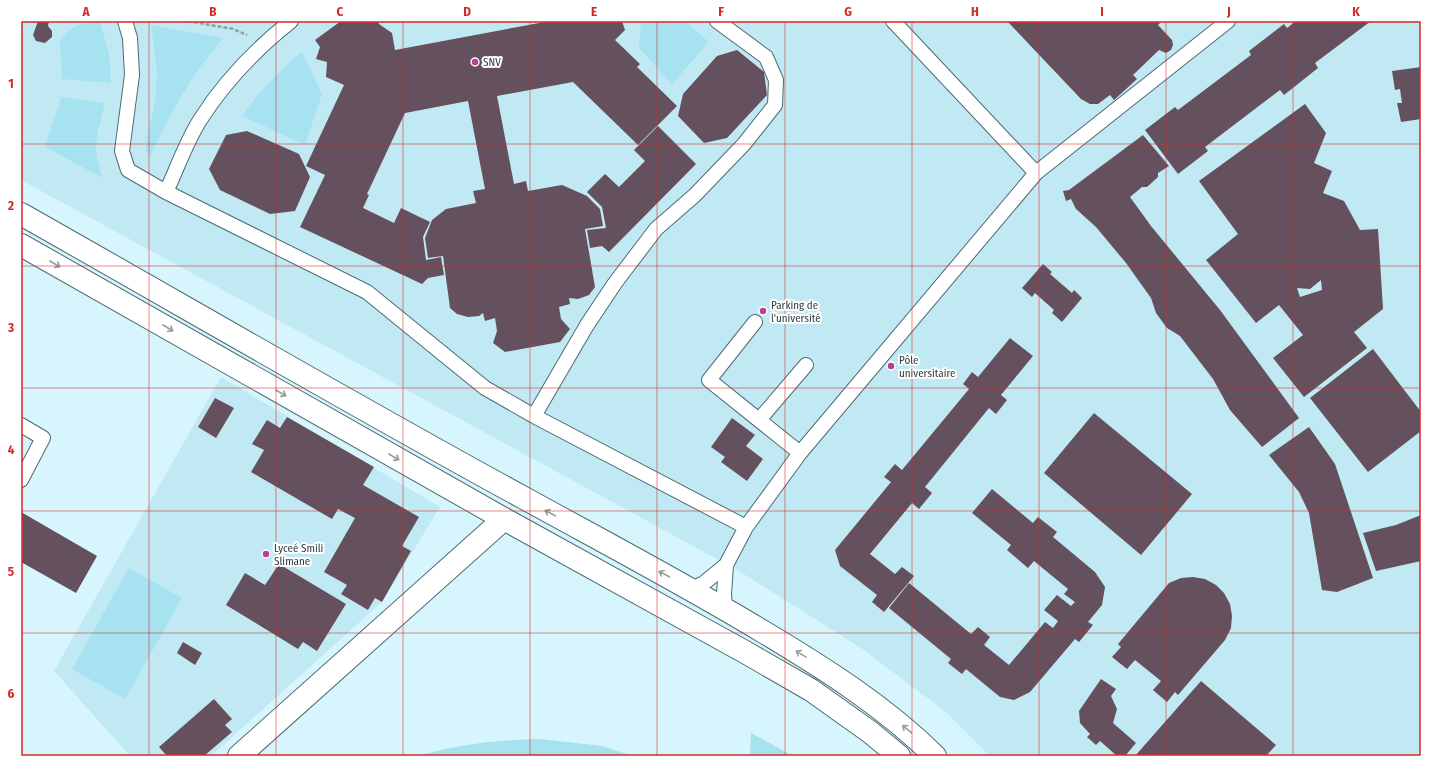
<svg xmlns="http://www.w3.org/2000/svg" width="1442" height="777" viewBox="0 0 1442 777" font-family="'Fira Sans Condensed',sans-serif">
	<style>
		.built { fill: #c1e9f3 }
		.green { fill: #a6e2f0 }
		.building { fill: #65505d; fill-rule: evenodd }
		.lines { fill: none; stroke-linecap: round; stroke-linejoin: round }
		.service-casing { stroke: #4e6a71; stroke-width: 16 }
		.minor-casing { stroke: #4e6a71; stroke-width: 24 }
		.path { stroke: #8ca3a8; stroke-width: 2.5; stroke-dasharray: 4 2; stroke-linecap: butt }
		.service { stroke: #fff; stroke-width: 14 }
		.minor { stroke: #fff; stroke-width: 22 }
		.oneway { stroke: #969d9e }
		.grid { fill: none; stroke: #d62828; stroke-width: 1; stroke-opacity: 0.55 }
		.poi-dot { fill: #b94095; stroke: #fff; stroke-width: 1.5 }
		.labels { text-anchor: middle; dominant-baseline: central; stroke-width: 4; stroke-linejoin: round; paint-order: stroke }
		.poi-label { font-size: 11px; fill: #2e3b3e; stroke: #fff; text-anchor: start }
		.neatline { fill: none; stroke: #d62828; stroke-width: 1.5 }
		.grid-label { font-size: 13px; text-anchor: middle; font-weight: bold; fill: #d62828 }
	</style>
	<rect width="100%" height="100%" fill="#d6f5fd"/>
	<!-- built -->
	<path class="built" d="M21,21H1421V756H990L946,712L861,648L739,571L21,180Z
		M221,377L440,507L382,602L211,756H130L54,671Z"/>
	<!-- green -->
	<path class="green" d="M641,21H685L709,42L672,84L639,48Z
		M100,22L109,54L111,83L62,79L60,41C74,24 79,24 100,22Z
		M151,25L223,38C190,76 172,112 150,156L146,151V142L155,102L157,71Z
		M302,52L322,94L305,145L242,116C260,91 278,71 302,52Z
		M61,97L105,103C97,136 91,145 103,178L45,147Z
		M129,568L182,598L125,699L72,669Z
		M751,733L793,756H750Z
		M541,739L602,746L633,756H418C460,744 498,740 541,739Z"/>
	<!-- building -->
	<path class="building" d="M38,21H49L48,26L52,31V37L45,43L36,41L33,35Z
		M341,21H378L379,24L392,33L395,50L550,21H622L625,30L615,40L640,64L637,67L677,106L638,145L573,82L497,96L514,184L526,181L528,191L562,185L587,196L600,209L603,226L585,229L595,287L589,295L578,299L569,298L570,304L559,307L561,319L570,329L560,342L505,352L493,343L497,331L495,318L485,321L483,313L479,316L468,317L457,314L450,308L443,256L428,258L425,238L432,220L446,209L476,203L473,191L485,189L468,101L405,113L367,194L369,195L363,208L394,223L401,208L430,222L423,237L426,260L441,257L444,275L428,278L422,284L300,227L325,175L306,166L344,85L326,77L327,62L316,59L320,47L315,40Z
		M1007,21H1162L1158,25L1172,40L1173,45L1171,50L1166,53L1159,50L1133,75L1137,79L1114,100L1110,95L1098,104H1090L1081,99Z
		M1296,21H1371L1315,63L1318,68L1284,95L1280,90L1205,147L1208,151L1178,174L1145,130L1175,107L1178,110L1251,55L1249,51L1284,24L1287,28Z
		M737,50L764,72L767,95L727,138L704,143L678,116L683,94L717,56Z
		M1421,67V119L1401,122L1397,103H1402L1400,89L1395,90L1392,71Z
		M1305,104L1326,133L1314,163L1332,171L1323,193L1344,201L1360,230L1378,229L1383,309L1354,332L1367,348L1304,397L1273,358L1303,335L1279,305L1256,323L1206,260L1238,234L1199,181ZM1321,280L1322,290L1300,297L1297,288L1310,289Z
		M658,126L696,164L609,252L602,246L590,248L587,230L606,228L602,207L587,192L605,174L619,187L645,161L634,150Z
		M247,131L299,154L310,177L295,211L270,214L220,190L209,169L226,135Z
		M1143,135L1169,166L1158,173V177L1147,187H1142L1130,197L1151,226L1220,310L1299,418L1262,447L1230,410L1213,379L1180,336L1167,328L1156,313L1151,298L1126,263L1096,227L1076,209L1071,199L1066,201L1063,191L1069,190Z
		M1043,264L1052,272L1050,274L1072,293L1074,290L1082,298L1062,322L1052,313L1054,310L1035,293L1032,297L1022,288Z
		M1010,338L1033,356L1001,395L1007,400L996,414L989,408L925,487L932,493L919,509L912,503L870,554L895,574L902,567L914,576L884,612L872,602L877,595L840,566L835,550L891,482L884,477L895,464L902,470L969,389L963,384L972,372L978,377Z
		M1373,349L1421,412V431L1368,472L1310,398Z
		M215,398L234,408L216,438L198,427Z
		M1094,413L1192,494L1141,555L1044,473Z
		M287,417L374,467L363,485L419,517L402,546L411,551L382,602L375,598L368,610L341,594L347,585L324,572L355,518L338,509L332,519L251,472L264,450L252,444L267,420L280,428Z
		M732,418L755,435L746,446L763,459L747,481L721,462L725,457L711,447Z
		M1309,427L1335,464L1373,578L1337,592L1322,590L1309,513L1299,492L1269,455Z
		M992,489L1033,523L1038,517L1057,532L1053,537L1095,572L1105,587L1102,605L1088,622L1093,625L1079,642L1075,639L1030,692L1014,700L1000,697L966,669L962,674L948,663L951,659L889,608L909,583L971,634L978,627L990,637L984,645L1009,665L1045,622L1053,628L1058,621L1044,610L1057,595L1071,606L1075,602L1064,594L1068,589L1034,561L1028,568L1007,550L1011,545L972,513Z
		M21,512L97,556L76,593L21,562Z
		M1421,515V561L1376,571L1363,533L1396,525Z
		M279,564L346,604L317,651L303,642L298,649L226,605L245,573L265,585Z
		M1193,577L1205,579L1216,585L1224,593L1230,604L1232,616L1231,628L1225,640L1178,695L1175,692L1167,702L1153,690L1161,681L1135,660L1127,669L1112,657L1121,647L1118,644L1169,583L1181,578Z
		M183,642L202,653L195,665L177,653Z
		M1101,679L1116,689L1111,696L1117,709L1113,723L1136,743L1125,756H1117L1100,741L1096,745L1087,737L1090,734L1080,723L1079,711Z
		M1201,681L1276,745L1266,756H1135Z
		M214,699L232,719L225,725L232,732L204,756H167L159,747Z"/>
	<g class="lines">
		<!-- service casing -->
		<g class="service-casing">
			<path id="service" d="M125,21L130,38L132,75L122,151L128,170L166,192L367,292L485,388L534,416L746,527
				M893,21L1036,173
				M166,192C177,169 186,142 200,120C224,82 256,49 291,21
				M755,322L709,380L800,453
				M534,416L587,325L615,283L656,229L695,195L744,144L775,105L776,80L766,57L717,21
				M759,420L806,365
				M21,425L43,438L21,480
				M691,589L704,583L726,565L746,527L800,453L1036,173L1228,21
				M725,608L724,594L726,565"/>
		</g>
		<!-- minor casing -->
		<g class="minor-casing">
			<path id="minor" d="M21,214C189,309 355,406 524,498C604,542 684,584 762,631C824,668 884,706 935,756
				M21,245L504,519L745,652L811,690L870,732L899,756
				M239,756L504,519"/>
		</g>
		<!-- path -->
		<path class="path" d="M188,21L233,29L247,35"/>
		<!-- service -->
		<use href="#service" class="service"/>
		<!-- minor -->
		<use href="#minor" class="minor"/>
	</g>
	<!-- one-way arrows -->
	<defs><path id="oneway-shaft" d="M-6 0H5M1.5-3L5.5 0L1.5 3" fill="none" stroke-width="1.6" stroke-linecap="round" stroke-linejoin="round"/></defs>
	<g class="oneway">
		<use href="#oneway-shaft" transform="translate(55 264) rotate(30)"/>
		<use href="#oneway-shaft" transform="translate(168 328) rotate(30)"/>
		<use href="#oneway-shaft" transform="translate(281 393) rotate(30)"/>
		<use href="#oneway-shaft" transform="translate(394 457) rotate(30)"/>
		<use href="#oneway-shaft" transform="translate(550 513) rotate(-152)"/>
		<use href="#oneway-shaft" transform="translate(664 574) rotate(-152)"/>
		<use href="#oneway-shaft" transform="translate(801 654) rotate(-149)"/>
		<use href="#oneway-shaft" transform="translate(907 729) rotate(-140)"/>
	</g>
	<!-- grid -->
	<path class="grid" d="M149,21V756M276,21V756M403,21V756M530,21V756M657,21V756M785,21V756M912,21V756M1039,21V756M1166,21V756M1293,21V756M21,144H1421M21,266H1421M21,388H1421M21,511H1421M21,633H1421"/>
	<!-- markers -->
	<g class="poi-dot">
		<circle cx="475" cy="62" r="4"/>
		<circle cx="763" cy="311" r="4"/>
		<circle cx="891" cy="366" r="4"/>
		<circle cx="266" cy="554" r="4"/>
	</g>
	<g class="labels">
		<!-- poi labels -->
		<g class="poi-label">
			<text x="483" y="62">SNV</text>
			<text x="771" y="305">Parking de<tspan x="771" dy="13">l'université</tspan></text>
			<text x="899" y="360">Pôle<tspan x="899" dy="13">universitaire</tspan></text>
			<text x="274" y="548">Lyceé Smili<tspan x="274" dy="13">Slimane</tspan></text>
		</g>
	</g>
	<!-- border -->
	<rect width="1442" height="777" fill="none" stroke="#ffffff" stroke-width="44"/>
	<rect x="22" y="22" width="1398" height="733" class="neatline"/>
	<g class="grid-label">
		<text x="86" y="16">A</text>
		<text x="213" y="16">B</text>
		<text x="340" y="16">C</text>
		<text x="467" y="16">D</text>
		<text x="594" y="16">E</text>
		<text x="721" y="16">F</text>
		<text x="848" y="16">G</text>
		<text x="975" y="16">H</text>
		<text x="1102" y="16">I</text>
		<text x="1229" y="16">J</text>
		<text x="1356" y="16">K</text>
		<text x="11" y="88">1</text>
		<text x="11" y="210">2</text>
		<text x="11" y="332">3</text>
		<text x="11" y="454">4</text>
		<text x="11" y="576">5</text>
		<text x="11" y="698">6</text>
	</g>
</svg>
